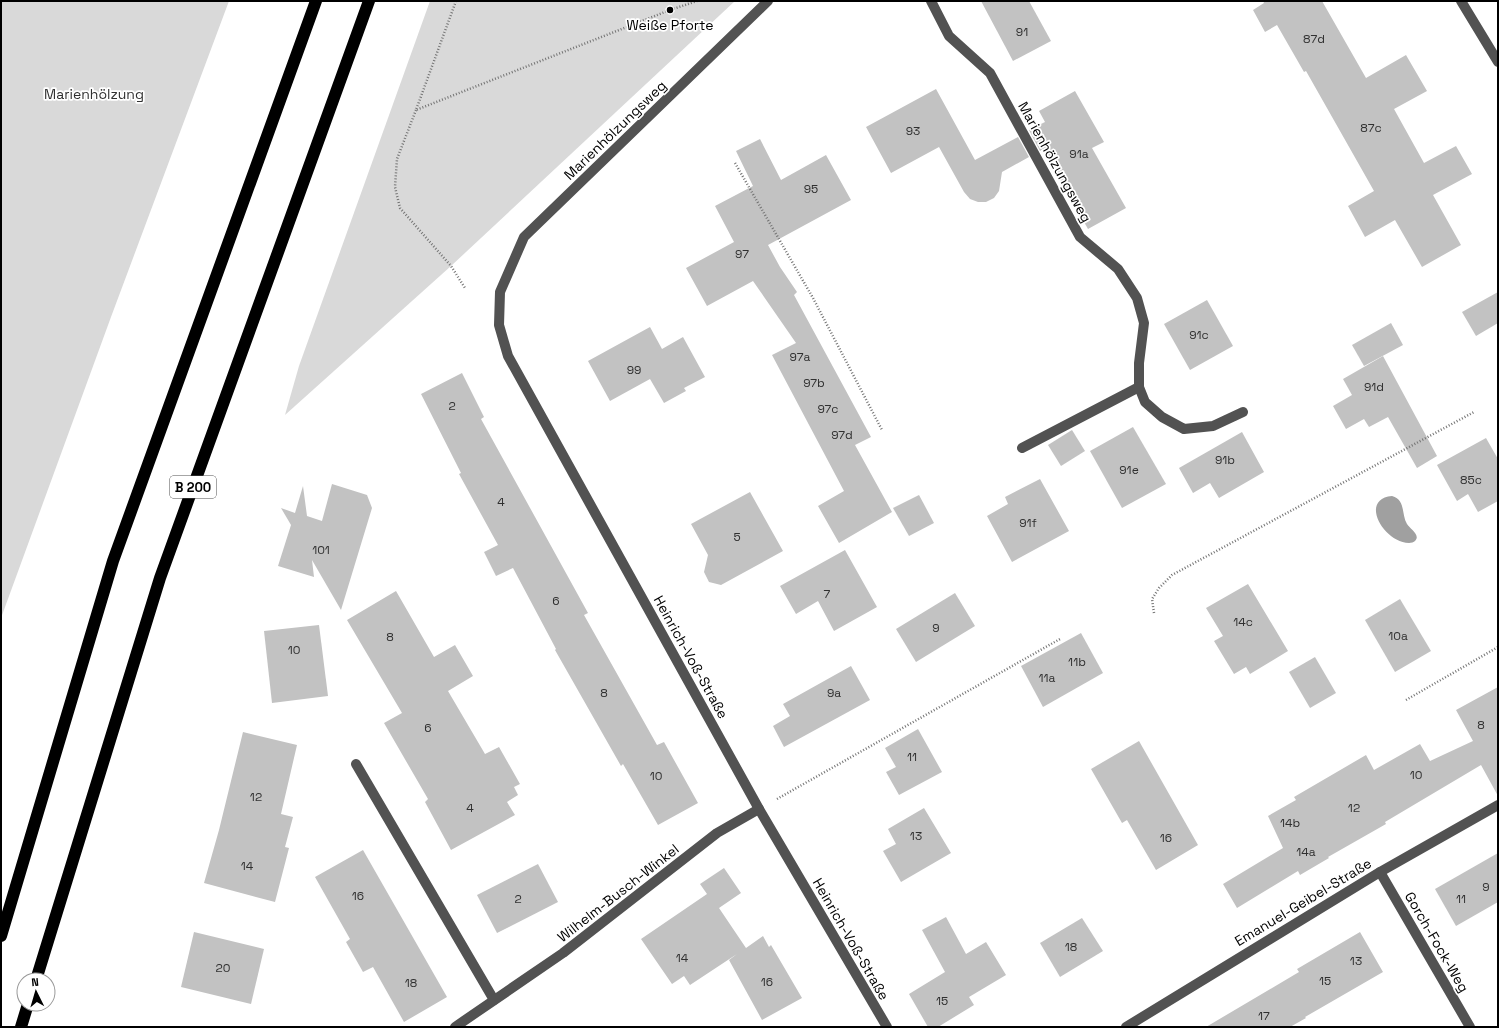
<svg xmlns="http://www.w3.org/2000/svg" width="1499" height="1028" font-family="'Space Grotesk',sans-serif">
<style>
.green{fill:#d9d9d9}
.water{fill:#a0a0a0}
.building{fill:#c2c2c2}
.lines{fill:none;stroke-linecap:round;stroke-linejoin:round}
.path{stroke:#747474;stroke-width:2.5;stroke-dasharray:1 2;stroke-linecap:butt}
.minor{stroke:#525252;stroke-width:10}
.highway{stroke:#000;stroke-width:12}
.poi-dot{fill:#000;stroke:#fff;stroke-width:1.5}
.labels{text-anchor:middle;stroke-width:3.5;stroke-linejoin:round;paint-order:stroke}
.number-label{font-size:12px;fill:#303030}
.shield{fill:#fff;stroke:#4c4c4c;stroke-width:1}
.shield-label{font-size:13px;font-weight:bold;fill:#000}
.poi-label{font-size:14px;fill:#000;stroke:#fff}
.park-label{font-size:14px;fill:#303030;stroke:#fff}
.street-label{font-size:14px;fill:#000;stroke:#fff}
</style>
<rect width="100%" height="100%" fill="#fff"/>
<g class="green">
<path d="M 1,1 L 229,1 L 111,317 L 1,618 Z"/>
<path d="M 430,1 L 735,1 L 451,266 L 285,415 L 299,366 Z"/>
</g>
<path class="water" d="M 1392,496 C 1406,500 1401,514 1407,524 C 1410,529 1421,535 1415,541 C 1414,542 1411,543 1409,543 C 1383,542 1359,499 1392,496 Z"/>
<g class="building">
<path d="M 981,1 L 1029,1 L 1051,41 L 1013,61 Z"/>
<path d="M 1263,1 L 1322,1 L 1366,78 L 1406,55 L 1427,91 L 1394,109 L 1424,163 L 1456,146 L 1472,174 L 1433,195 L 1461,245 L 1422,267 L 1395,220 L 1365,237 L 1348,206 L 1374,191 L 1306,71 L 1304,72 L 1277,25 L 1265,32 L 1253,10 L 1264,3 Z"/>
<path d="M 936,89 L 975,160 L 1018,137 L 1029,157 L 1002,172 L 999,191 L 994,198 L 986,202 L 978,202 L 970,199 L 964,192 L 939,147 L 891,173 L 866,127 Z"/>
<path d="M 1075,91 L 1104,142 L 1092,148 L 1126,208 L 1088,229 L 1043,149 L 1040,151 L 1029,130 L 1045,122 L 1039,111 Z"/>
<path d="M 760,139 L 781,180 L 826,155 L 851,200 L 768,245 L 780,267 L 797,292 L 794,295 L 871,437 L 855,445 L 892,512 L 839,543 L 818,506 L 844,491 L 772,355 L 796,343 L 753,281 L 707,306 L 686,268 L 734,242 L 715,206 L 753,186 L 736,151 Z"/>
<path d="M 1498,292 L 1498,323 L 1476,336 L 1462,312 Z"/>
<path d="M 1207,300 L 1233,346 L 1190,370 L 1164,324 Z"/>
<path d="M 1391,323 L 1403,345 L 1364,366 L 1352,345 Z"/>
<path d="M 650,327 L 662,349 L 683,337 L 705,377 L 684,388 L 686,391 L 664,403 L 650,379 L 610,401 L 588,361 Z"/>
<path d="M 1383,356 L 1437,456 L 1417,468 L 1388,417 L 1369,427 L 1364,419 L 1346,429 L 1333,406 L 1352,395 L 1343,379 Z"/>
<path d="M 462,373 L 484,417 L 481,419 L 588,613 L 584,615 L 657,745 L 664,742 L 698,803 L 658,825 L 623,764 L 621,766 L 555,650 L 556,649 L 513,568 L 496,576 L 484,552 L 498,545 L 459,474 L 461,473 L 421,394 Z"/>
<path d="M 1133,427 L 1166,484 L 1122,508 L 1090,451 Z"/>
<path d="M 1072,430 L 1085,451 L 1061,466 L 1048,445 Z"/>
<path d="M 1242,432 L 1264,472 L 1219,498 L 1210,483 L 1193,493 L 1179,468 Z"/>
<path d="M 1486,438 L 1498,459 L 1498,501 L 1478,512 L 1468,494 L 1457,501 L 1437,465 Z"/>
<path d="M 1040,479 L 1069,531 L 1012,562 L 987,516 L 1008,504 L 1005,497 Z"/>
<path d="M 332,484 L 367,495 L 372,508 L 341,610 L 312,560 L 314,577 L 278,566 L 291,525 L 281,508 L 295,513 L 303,486 L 307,516 L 322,521 Z"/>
<path d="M 750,492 L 783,551 L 721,585 L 709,582 L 704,572 L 708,555 L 691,524 Z"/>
<path d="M 919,495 L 934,523 L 909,536 L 893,508 Z"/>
<path d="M 845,550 L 877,607 L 834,631 L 818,601 L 796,614 L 780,586 Z"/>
<path d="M 1248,584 L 1288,651 L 1250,674 L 1246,667 L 1234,674 L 1214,641 L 1223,636 L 1206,608 Z"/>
<path d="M 396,591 L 434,657 L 455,645 L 473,676 L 448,691 L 485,754 L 499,747 L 520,784 L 514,787 L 518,795 L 507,802 L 515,815 L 451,850 L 425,802 L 428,799 L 384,723 L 402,713 L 347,620 Z"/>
<path d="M 955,593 L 975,626 L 916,662 L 896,629 Z"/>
<path d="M 1400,599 L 1431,651 L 1395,672 L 1365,620 Z"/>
<path d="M 319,625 L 328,696 L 272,703 L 264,631 Z"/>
<path d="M 1081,633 L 1103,673 L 1043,707 L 1021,666 Z"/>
<path d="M 1315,657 L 1336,693 L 1310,708 L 1289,672 Z"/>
<path d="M 851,666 L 870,700 L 784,747 L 773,726 L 790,716 L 783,704 Z"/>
<path d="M 1498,687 L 1498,796 L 1481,765 L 1385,822 L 1386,824 L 1328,857 L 1329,858 L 1300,875 L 1298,871 L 1237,908 L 1223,884 L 1283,848 L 1268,816 L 1296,800 L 1294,797 L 1366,755 L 1374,770 L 1420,744 L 1430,761 L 1473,741 L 1456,710 Z"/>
<path d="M 918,729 L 942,772 L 899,795 L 886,772 L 896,767 L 885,748 Z"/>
<path d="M 243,732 L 297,745 L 281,814 L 293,817 L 285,847 L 289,848 L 275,902 L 204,883 L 219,830 Z"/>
<path d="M 1139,741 L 1198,845 L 1156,870 L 1127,820 L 1122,823 L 1091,769 Z"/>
<path d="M 924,808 L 951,853 L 901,882 L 883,851 L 896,844 L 888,829 Z"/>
<path d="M 363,850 L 447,997 L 404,1022 L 373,967 L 363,972 L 346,942 L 350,939 L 315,877 Z"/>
<path d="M 1498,853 L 1498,902 L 1456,926 L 1435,889 Z"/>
<path d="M 538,864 L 558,902 L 497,933 L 477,895 Z"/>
<path d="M 724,868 L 741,893 L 719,908 L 746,948 L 763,936 L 769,947 L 771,945 L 802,998 L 762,1020 L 729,960 L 737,954 L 690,985 L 684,976 L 672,984 L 641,939 L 707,894 L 700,884 Z"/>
<path d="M 946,917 L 966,954 L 986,942 L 1006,975 L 969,997 L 974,1005 L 938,1027 L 928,1027 L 909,994 L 945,972 L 922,930 Z"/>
<path d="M 1082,918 L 1103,951 L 1060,977 L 1040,943 Z"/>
<path d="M 194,932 L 264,949 L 251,1004 L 181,987 Z"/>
<path d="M 1360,932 L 1383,972 L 1305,1017 L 1306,1018 L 1290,1027 L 1206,1027 L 1299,972 L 1297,969 Z"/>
</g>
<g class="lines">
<g class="path">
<path d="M 456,1 L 416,110 L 670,10 L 697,1"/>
<path d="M 416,110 L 397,159 L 395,187 L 400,208 L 451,266 L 465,288"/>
<path d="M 735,163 L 813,298 L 882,430"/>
<path d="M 1154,613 L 1152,599 L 1159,588 L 1172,575 L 1474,412"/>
<path d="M 1406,700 L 1498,647"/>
<path d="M 777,799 L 1060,639"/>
</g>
<g class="minor">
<path d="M 768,1 L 524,237 L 500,292 L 499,325 L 508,356 L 759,809 L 887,1027"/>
<path d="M 931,1 L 949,36 L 990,73 L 1080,237 L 1118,269 L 1137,298 L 1144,323 L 1139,363 L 1139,387 L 1145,402 L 1162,417 L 1184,429 L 1213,426 L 1243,412"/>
<path d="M 1461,1 L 1498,62"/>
<path d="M 1022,448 L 1139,387"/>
<path d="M 356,764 L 494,1000"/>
<path d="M 1380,872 L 1470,1027"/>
<path d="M 455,1027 L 563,953 L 717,833 L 759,809"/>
<path d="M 1126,1027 L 1380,872 L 1498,805"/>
</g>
<g class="highway">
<path d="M 1,936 L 113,561 L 316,1"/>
<path d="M 36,980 L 160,578 L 369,1"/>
<path d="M 21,1027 L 28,1004"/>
</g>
</g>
<circle class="poi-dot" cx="670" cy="10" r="4"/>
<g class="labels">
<g class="number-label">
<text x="1022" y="36">91</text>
<text x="1314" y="43">87d</text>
<text x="1371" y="132">87c</text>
<text x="913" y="135">93</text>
<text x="1079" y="158">91a</text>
<text x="811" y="193">95</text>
<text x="742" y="258">97</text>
<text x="1199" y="339">91c</text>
<text x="800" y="361">97a</text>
<text x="634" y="374">99</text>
<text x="814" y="387">97b</text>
<text x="1374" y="391">91d</text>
<text x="452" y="410">2</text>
<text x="828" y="413">97c</text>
<text x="842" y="439">97d</text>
<text x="1225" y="464">91b</text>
<text x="1129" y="474">91e</text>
<text x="1471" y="484">85c</text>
<text x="501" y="506">4</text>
<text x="1028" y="527">91f</text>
<text x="737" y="541">5</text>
<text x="321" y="554">101</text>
<text x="827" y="598">7</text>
<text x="556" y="605">6</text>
<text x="1243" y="626">14c</text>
<text x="936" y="632">9</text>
<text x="1398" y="640">10a</text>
<text x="390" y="641">8</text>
<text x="294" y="654">10</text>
<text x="1077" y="666">11b</text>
<text x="1047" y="682">11a</text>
<text x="604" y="697">8</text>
<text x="834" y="697">9a</text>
<text x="1481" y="729">8</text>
<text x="428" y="732">6</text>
<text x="912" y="761">11</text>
<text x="1416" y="779">10</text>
<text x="656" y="780">10</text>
<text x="256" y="801">12</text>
<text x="470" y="812">4</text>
<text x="1354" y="812">12</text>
<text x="1290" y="827">14b</text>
<text x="916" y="840">13</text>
<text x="1166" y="842">16</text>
<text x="1306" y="856">14a</text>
<text x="247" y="870">14</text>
<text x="1486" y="891">9</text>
<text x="358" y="900">16</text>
<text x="518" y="903">2</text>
<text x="1461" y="903">11</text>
<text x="1071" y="951">18</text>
<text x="682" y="962">14</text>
<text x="1356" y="965">13</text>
<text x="223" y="972">20</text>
<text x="1325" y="985">15</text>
<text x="767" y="986">16</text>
<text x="411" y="987">18</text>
<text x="942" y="1005">15</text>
<text x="1264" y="1020">17</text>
</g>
<rect class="shield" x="170" y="476" width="46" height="22" rx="3"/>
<g class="shield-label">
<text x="193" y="492">B 200</text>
</g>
<g class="poi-label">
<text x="670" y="30">Weiße Pforte</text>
</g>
<g class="park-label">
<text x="94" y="99">Marienhölzung</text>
</g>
<g class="street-label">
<text transform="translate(615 130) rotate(-44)" y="5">Marienhölzungsweg</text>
<text transform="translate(1055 162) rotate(61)" y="5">Marienhölzungsweg</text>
<text transform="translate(691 657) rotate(61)" y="5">Heinrich-Voß-Straße</text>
<text transform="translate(618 893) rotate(-38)" y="5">Wilhelm-Busch-Winkel</text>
<text transform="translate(1303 902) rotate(-31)" y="5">Emanuel-Geibel-Straße</text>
<text transform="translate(851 939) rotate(60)" y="5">Heinrich-Voß-Straße</text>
<text transform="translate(1437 942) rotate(60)" y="5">Gorch-Fock-Weg</text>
</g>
</g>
<rect width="1499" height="1028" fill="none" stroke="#000000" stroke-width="4"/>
<g transform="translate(36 992) rotate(355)"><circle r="19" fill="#ffffff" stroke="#999999"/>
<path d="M0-3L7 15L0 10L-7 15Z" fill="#000000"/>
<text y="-6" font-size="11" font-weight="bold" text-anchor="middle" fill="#000000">N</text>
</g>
</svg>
